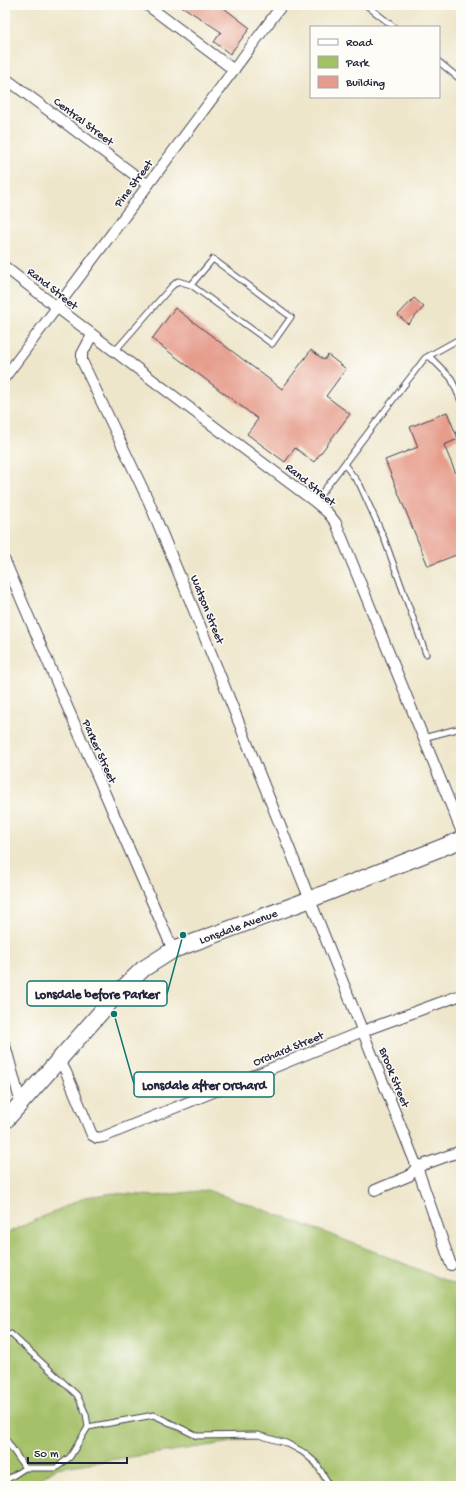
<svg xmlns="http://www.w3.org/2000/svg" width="466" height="1491" font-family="'Gochi Hand',sans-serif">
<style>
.green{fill:#a4c067;stroke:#637151}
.building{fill:#e69c8b}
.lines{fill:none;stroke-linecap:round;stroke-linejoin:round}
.lane-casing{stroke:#413f51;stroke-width:7}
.street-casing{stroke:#413f51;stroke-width:12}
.primary-casing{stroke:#413f51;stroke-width:18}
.lane{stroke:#fff;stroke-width:5}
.street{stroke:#fff;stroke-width:10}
.primary{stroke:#fff;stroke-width:16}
.labels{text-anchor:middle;stroke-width:3;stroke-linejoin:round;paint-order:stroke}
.street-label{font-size:12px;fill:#22223b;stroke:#fdfcf7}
.leader{fill:none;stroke:#0f766e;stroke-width:1.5}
.callout-dot{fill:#0f766e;stroke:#fdfcf7;stroke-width:1.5}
.callout{fill:#fdfcf7;stroke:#0f766e;stroke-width:1.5}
.callout-label{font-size:13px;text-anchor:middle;font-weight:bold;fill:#22223b}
</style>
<rect width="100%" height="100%" fill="#fdfcf7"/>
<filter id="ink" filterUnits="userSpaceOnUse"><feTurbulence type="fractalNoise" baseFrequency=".025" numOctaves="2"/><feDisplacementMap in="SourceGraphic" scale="8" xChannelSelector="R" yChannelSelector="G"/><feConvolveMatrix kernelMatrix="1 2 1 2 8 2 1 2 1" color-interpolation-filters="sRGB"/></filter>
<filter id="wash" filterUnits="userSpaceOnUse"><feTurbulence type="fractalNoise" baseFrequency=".012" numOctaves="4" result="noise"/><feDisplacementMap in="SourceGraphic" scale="16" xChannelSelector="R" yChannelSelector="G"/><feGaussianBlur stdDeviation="0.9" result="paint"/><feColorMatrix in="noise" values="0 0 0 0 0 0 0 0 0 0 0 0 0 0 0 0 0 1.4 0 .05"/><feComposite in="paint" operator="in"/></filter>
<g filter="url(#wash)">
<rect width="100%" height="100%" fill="#eee6cb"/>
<path class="green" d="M 207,1190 C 293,1219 377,1252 461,1287 L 461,1486 L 330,1486 L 316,1463 L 303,1452 L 258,1435 L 233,1442 L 56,1468 L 30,1486 L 5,1486 L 5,1234 L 86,1197 L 113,1193 L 156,1196 Z"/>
<g id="blocks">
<g class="building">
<path d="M 180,5 L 220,5 L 250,28 L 230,54 L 214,42 L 221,32 Z"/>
<path d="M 414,298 L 424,307 L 408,324 L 398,315 Z"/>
<path d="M 175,308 L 282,389 L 311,350 L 324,360 L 328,355 L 346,369 L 326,396 L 350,414 L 314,462 L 295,448 L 285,462 L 247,434 L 258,419 L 152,339 Z"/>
<path d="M 447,412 L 458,439 L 444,445 L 461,486 L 461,553 L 428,566 L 385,460 L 418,447 L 410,427 Z"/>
</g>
</g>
</g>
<g filter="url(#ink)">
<use href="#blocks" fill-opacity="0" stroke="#413f51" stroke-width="1"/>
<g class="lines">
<defs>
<g id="lane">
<path d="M 366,5 L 394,27"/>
<path d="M 439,62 L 461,80"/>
<path d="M 114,352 L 171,287 L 178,281 L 191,285 L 272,344 L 291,317 L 213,259 L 191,285"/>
<path d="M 429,356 L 451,378 L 461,401"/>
<path d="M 344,464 L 360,485 L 384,538 L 426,654"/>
<path d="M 315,502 L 425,358 L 461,338"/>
<path d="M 423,738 L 461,728"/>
<path d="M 5,1336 L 11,1334 L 77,1395 L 86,1414 L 88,1427 L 70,1457 L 56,1468 L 25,1468 L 5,1481"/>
<path d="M 88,1427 L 154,1415 L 197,1436 L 258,1435 L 286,1443 L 303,1452 L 316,1463 L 330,1486"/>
<path d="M 5,1438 L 25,1468"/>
</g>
<g id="street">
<path d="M 147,5 L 234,70"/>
<path d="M 5,78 L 148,185"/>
<path d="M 5,267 C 107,347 211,424 315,502 L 328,513 L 336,523 L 461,830"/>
<path d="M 92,335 L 82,354 L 82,361 L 149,502 L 191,603 L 417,1167 L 451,1265"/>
<path d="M 5,377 L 282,5"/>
<path d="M 5,561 L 53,674 L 173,950"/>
<path d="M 5,1045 L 21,1104"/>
<path d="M 59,1059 L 66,1072 L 92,1135 L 97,1138 L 103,1137 L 363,1031 L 461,995"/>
<path d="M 375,1190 L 409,1176 L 417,1167 L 461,1151"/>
</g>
<path id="primary" d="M 5,1121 L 117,994 L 143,969 L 173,950 L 311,899 L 461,840"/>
</defs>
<use href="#lane" class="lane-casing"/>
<use href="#street" class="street-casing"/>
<use href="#primary" class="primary-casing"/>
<use href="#lane" class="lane"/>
<use href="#street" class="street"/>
<use href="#primary" class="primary"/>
</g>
</g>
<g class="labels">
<g class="street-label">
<text transform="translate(84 121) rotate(37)" y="4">Central Street</text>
<text transform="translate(133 183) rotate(-53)" y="4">Pine Street</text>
<text transform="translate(53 288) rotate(38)" y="4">Rand Street</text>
<text transform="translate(311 484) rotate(39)" y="4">Rand Street</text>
<text transform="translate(208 609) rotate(68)" y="4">Watson Street</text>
<text transform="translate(100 751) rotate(66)" y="4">Parker Street</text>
<text transform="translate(238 926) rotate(-20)" y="4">Lonsdale Avenue</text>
<text transform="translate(288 1048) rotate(-22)" y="4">Orchard Street</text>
<text transform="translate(395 1077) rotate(68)" y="4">Brook Street</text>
</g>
</g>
<path class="leader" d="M183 935L167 994M114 1014L134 1084"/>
<g class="callout-dot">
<circle cx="183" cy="935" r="4"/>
<circle cx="114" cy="1014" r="4"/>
</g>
<g class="callout">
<rect x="27" y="981" width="140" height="25" rx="4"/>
<rect x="134" y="1072" width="140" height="25" rx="4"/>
</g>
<g class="callout-label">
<text x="97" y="998">Lonsdale before Parker</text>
<text x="204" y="1089">Lonsdale after Orchard</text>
</g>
<rect width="466" height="1491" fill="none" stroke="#fdfcf7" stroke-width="20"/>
<rect x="310" y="26" width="130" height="72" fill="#fdfcf7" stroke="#a5a5ac"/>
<rect x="318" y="39" width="20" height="6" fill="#ffffff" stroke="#a5a5ac"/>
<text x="346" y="46" font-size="12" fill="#22223b">Road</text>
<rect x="318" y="56" width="20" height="12" fill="#a4c067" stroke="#a5a5ac"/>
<text x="346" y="66" font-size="12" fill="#22223b">Park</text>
<rect x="318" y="76" width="20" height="12" fill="#e69c8b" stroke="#a5a5ac"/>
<text x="346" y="86" font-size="12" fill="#22223b">Building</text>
<path d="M28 1457v6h99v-6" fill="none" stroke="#22223b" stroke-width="2"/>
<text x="34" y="1457" font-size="12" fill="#22223b" stroke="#fdfcf7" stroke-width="3" paint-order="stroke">50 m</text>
</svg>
